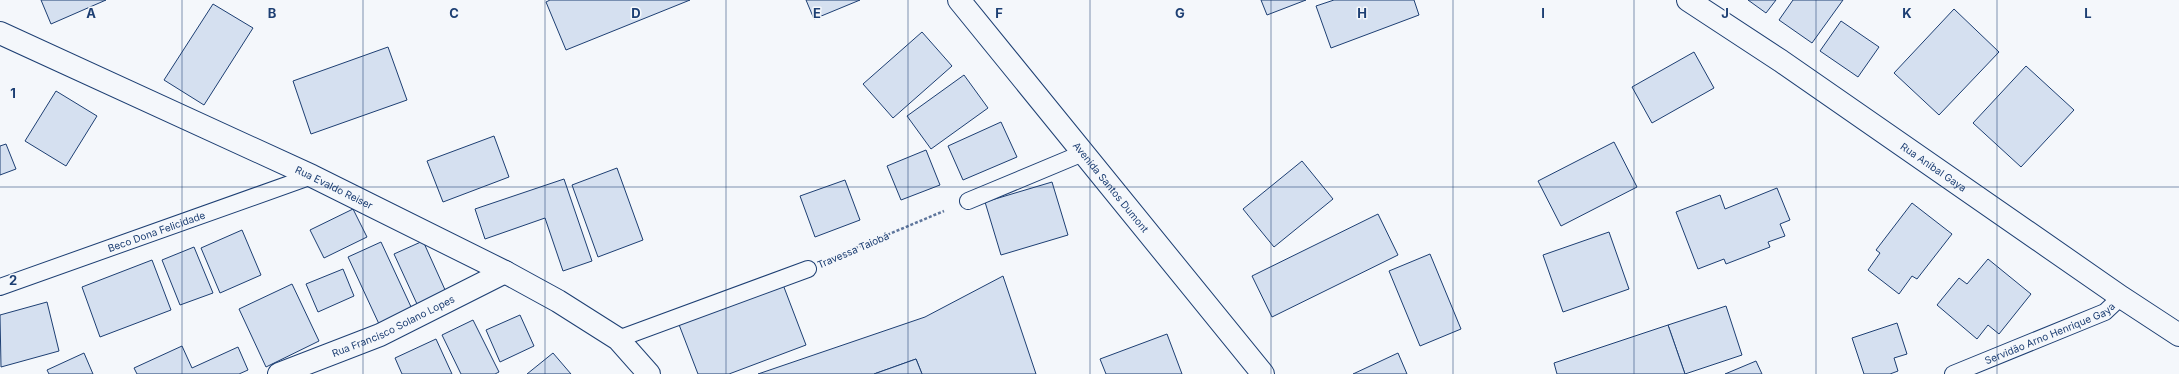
<svg xmlns="http://www.w3.org/2000/svg" width="2179" height="374" font-family="Inter,sans-serif">
<style>
.building{fill:#d5e0f0;stroke:#1d3f73}
.lines{fill:none;stroke-linecap:round;stroke-linejoin:round}
.lane-casing{stroke:#1d3f73;stroke-width:18}
.street-casing{stroke:#1d3f73;stroke-width:24}
.secondary-casing{stroke:#1d3f73;stroke-width:24}
.path{stroke:#5e769c;stroke-width:2.5;stroke-dasharray:3 2;stroke-linecap:butt}
.lane{stroke:#f4f7fb;stroke-width:16}
.street{stroke:#f4f7fb;stroke-width:22}
.secondary{stroke:#f4f7fb;stroke-width:22}
.grid{fill:none;stroke:#1d3f73;stroke-width:1;stroke-opacity:0.55}
.labels{text-anchor:middle;stroke-width:3;stroke-linejoin:round;paint-order:stroke}
.street-label{font-size:10px;fill:#1d3f73;stroke:#f4f7fb}
.grid-label{font-size:13px;text-anchor:middle;font-weight:bold;fill:#1d3f73;stroke:#f4f7fb;stroke-width:3;stroke-linejoin:round;paint-order:stroke}
</style>
<rect width="100%" height="100%" fill="#f4f7fb"/>
<g class="building">
<path d="M 41,0 L 106,0 L 51,24 Z"/>
<path d="M 550,0 L 690,0 L 566,50 L 546,2 Z"/>
<path d="M 806,0 L 860,0 L 814,19 Z"/>
<path d="M 1261,0 L 1306,0 L 1267,15 Z"/>
<path d="M 1334,0 L 1414,0 L 1419,15 L 1331,48 L 1316,6 Z"/>
<path d="M 1748,0 L 1776,0 L 1766,13 Z"/>
<path d="M 1793,0 L 1843,0 L 1812,43 L 1779,20 Z"/>
<path d="M 213,4 L 253,28 L 204,105 L 164,80 Z"/>
<path d="M 1954,9 L 1999,52 L 1939,115 L 1894,73 Z"/>
<path d="M 1841,21 L 1879,47 L 1858,77 L 1820,51 Z"/>
<path d="M 922,32 L 952,66 L 893,118 L 863,84 Z"/>
<path d="M 388,47 L 407,100 L 311,134 L 293,81 Z"/>
<path d="M 1694,52 L 1714,88 L 1652,123 L 1632,87 Z"/>
<path d="M 2026,66 L 2074,110 L 2021,167 L 1973,123 Z"/>
<path d="M 964,75 L 988,108 L 931,149 L 907,116 Z"/>
<path d="M 56,91 L 97,116 L 66,166 L 25,141 Z"/>
<path d="M 1001,122 L 1017,157 L 963,180 L 948,146 Z"/>
<path d="M 494,136 L 509,177 L 443,202 L 427,161 Z"/>
<path d="M 1614,142 L 1637,187 L 1561,226 L 1538,181 Z"/>
<path d="M 6,144 L 16,169 L 0,175 L 0,146 Z"/>
<path d="M 926,150 L 940,185 L 901,200 L 887,166 Z"/>
<path d="M 1302,161 L 1333,199 L 1274,247 L 1243,209 Z"/>
<path d="M 617,168 L 643,240 L 598,257 L 572,185 Z"/>
<path d="M 564,179 L 592,261 L 563,271 L 545,218 L 485,239 L 475,209 Z"/>
<path d="M 845,180 L 860,220 L 815,237 L 800,196 Z"/>
<path d="M 1052,182 L 1068,235 L 1001,255 L 985,202 Z"/>
<path d="M 1777,188 L 1790,220 L 1780,224 L 1785,236 L 1768,242 L 1770,247 L 1726,264 L 1724,259 L 1698,269 L 1676,212 L 1720,195 L 1725,209 Z"/>
<path d="M 1912,203 L 1952,234 L 1917,279 L 1912,276 L 1899,294 L 1868,270 L 1880,253 L 1876,250 Z"/>
<path d="M 353,209 L 367,237 L 324,258 L 310,230 Z"/>
<path d="M 1378,214 L 1398,255 L 1272,317 L 1252,276 Z"/>
<path d="M 242,230 L 261,275 L 220,293 L 201,248 Z"/>
<path d="M 1609,232 L 1629,289 L 1563,312 L 1543,255 Z"/>
<path d="M 423,241 L 446,292 L 417,304 L 394,254 Z"/>
<path d="M 381,242 L 412,309 L 379,324 L 348,257 Z"/>
<path d="M 194,247 L 213,293 L 180,305 L 162,260 Z"/>
<path d="M 1430,254 L 1461,329 L 1420,346 L 1389,271 Z"/>
<path d="M 1988,259 L 2031,294 L 1999,334 L 1988,325 L 1977,339 L 1937,305 L 1959,278 L 1967,284 Z"/>
<path d="M 152,260 L 171,310 L 100,337 L 82,287 Z"/>
<path d="M 343,269 L 354,296 L 318,312 L 306,284 Z"/>
<path d="M 1003,276 L 1036,374 L 922,374 L 916,359 L 874,374 L 758,374 L 925,317 Z"/>
<path d="M 782,282 L 806,345 L 729,374 L 698,374 L 678,322 Z"/>
<path d="M 292,284 L 319,341 L 266,367 L 239,309 Z"/>
<path d="M 47,302 L 59,351 L 1,367 L 0,315 Z"/>
<path d="M 1726,306 L 1742,355 L 1685,374 L 1668,325 Z"/>
<path d="M 520,315 L 534,346 L 500,362 L 486,330 Z"/>
<path d="M 473,320 L 499,372 L 495,374 L 461,374 L 442,335 Z"/>
<path d="M 1897,323 L 1907,354 L 1894,358 L 1898,371 L 1890,374 L 1864,374 L 1852,338 Z"/>
<path d="M 1668,325 L 1685,374 L 1557,374 L 1554,363 Z"/>
<path d="M 1167,334 L 1182,374 L 1106,374 L 1100,359 Z"/>
<path d="M 436,339 L 452,374 L 402,374 L 395,358 Z"/>
<path d="M 182,346 L 192,368 L 238,347 L 248,370 L 239,374 L 137,374 L 134,368 Z"/>
<path d="M 84,353 L 93,374 L 49,374 L 47,370 Z"/>
<path d="M 553,353 L 571,374 L 527,374 Z"/>
<path d="M 1398,353 L 1407,374 L 1353,374 Z"/>
<path d="M 916,359 L 922,374 L 874,374 Z"/>
<path d="M 1756,361 L 1762,374 L 1725,374 Z"/>
</g>
<g class="lines">
<defs>
<g id="lane">
<path d="M 968,201 L 1083,153"/>
<path id="s1" d="M 0,287 L 312,176"/>
<path d="M 618,339 L 808,269"/>
<path id="s2" d="M 1953,374 L 2105,312 L 2121,297"/>
</g>
<g id="street">
<path id="s3" d="M 0,33 L 312,176 L 505,272 L 558,301 L 618,339 L 649,374"/>
<path id="s4" d="M 279,374 L 380,335 L 505,272"/>
</g>
<g id="secondary">
<path id="s5" d="M 959,0 L 1263,374"/>
<path id="s6" d="M 1688,0 L 1781,61 L 2121,297 L 2179,335"/>
</g>
</defs>
<use href="#lane" class="lane-casing"/>
<use href="#street" class="street-casing"/>
<use href="#secondary" class="secondary-casing"/>
<path class="path" d="M 832,258 L 944,211"/>
<use href="#lane" class="lane"/>
<use href="#street" class="street"/>
<use href="#secondary" class="secondary"/>
</g>
<path class="grid" d="M 182,0 L 182,374M 363,0 L 363,374M 545,0 L 545,374M 726,0 L 726,374M 908,0 L 908,374M 1090,0 L 1090,374M 1271,0 L 1271,374M 1453,0 L 1453,374M 1634,0 L 1634,374M 1816,0 L 1816,374M 1997,0 L 1997,374M 0,187 L 2179,187"/>
<g class="labels">
<g class="street-label">
<text dy="4" stroke="none"><textPath href="#s6" startOffset="297">Rua Aníbal Gaya</textPath></text>
<text dy="4" stroke="none"><textPath href="#s3" startOffset="368">Rua Evaldo Reiser</textPath></text>
<text dy="4" stroke="none"><textPath href="#s5" startOffset="241">Avenida Santos Dumont</textPath></text>
<text dy="4" stroke="none"><textPath href="#s1" startOffset="166">Beco Dona Felicidade</textPath></text>
<text transform="translate(853 250) rotate(-23)" y="4">Travessa Taiobá</text>
<text dy="4" stroke="none"><textPath href="#s4" startOffset="124">Rua Francisco Solano Lopes</textPath></text>
<text dy="4" stroke="none"><textPath href="#s2" startOffset="105">Servidão Arno Henrique Gaya</textPath></text>
</g>
</g>
<g class="grid-label">
<text x="91" y="18">A</text>
<text x="272" y="18">B</text>
<text x="454" y="18">C</text>
<text x="636" y="18">D</text>
<text x="817" y="18">E</text>
<text x="999" y="18">F</text>
<text x="1180" y="18">G</text>
<text x="1362" y="18">H</text>
<text x="1543" y="18">I</text>
<text x="1725" y="18">J</text>
<text x="1907" y="18">K</text>
<text x="2088" y="18">L</text>
<text x="13" y="98">1</text>
<text x="13" y="285">2</text>
</g>
</svg>
